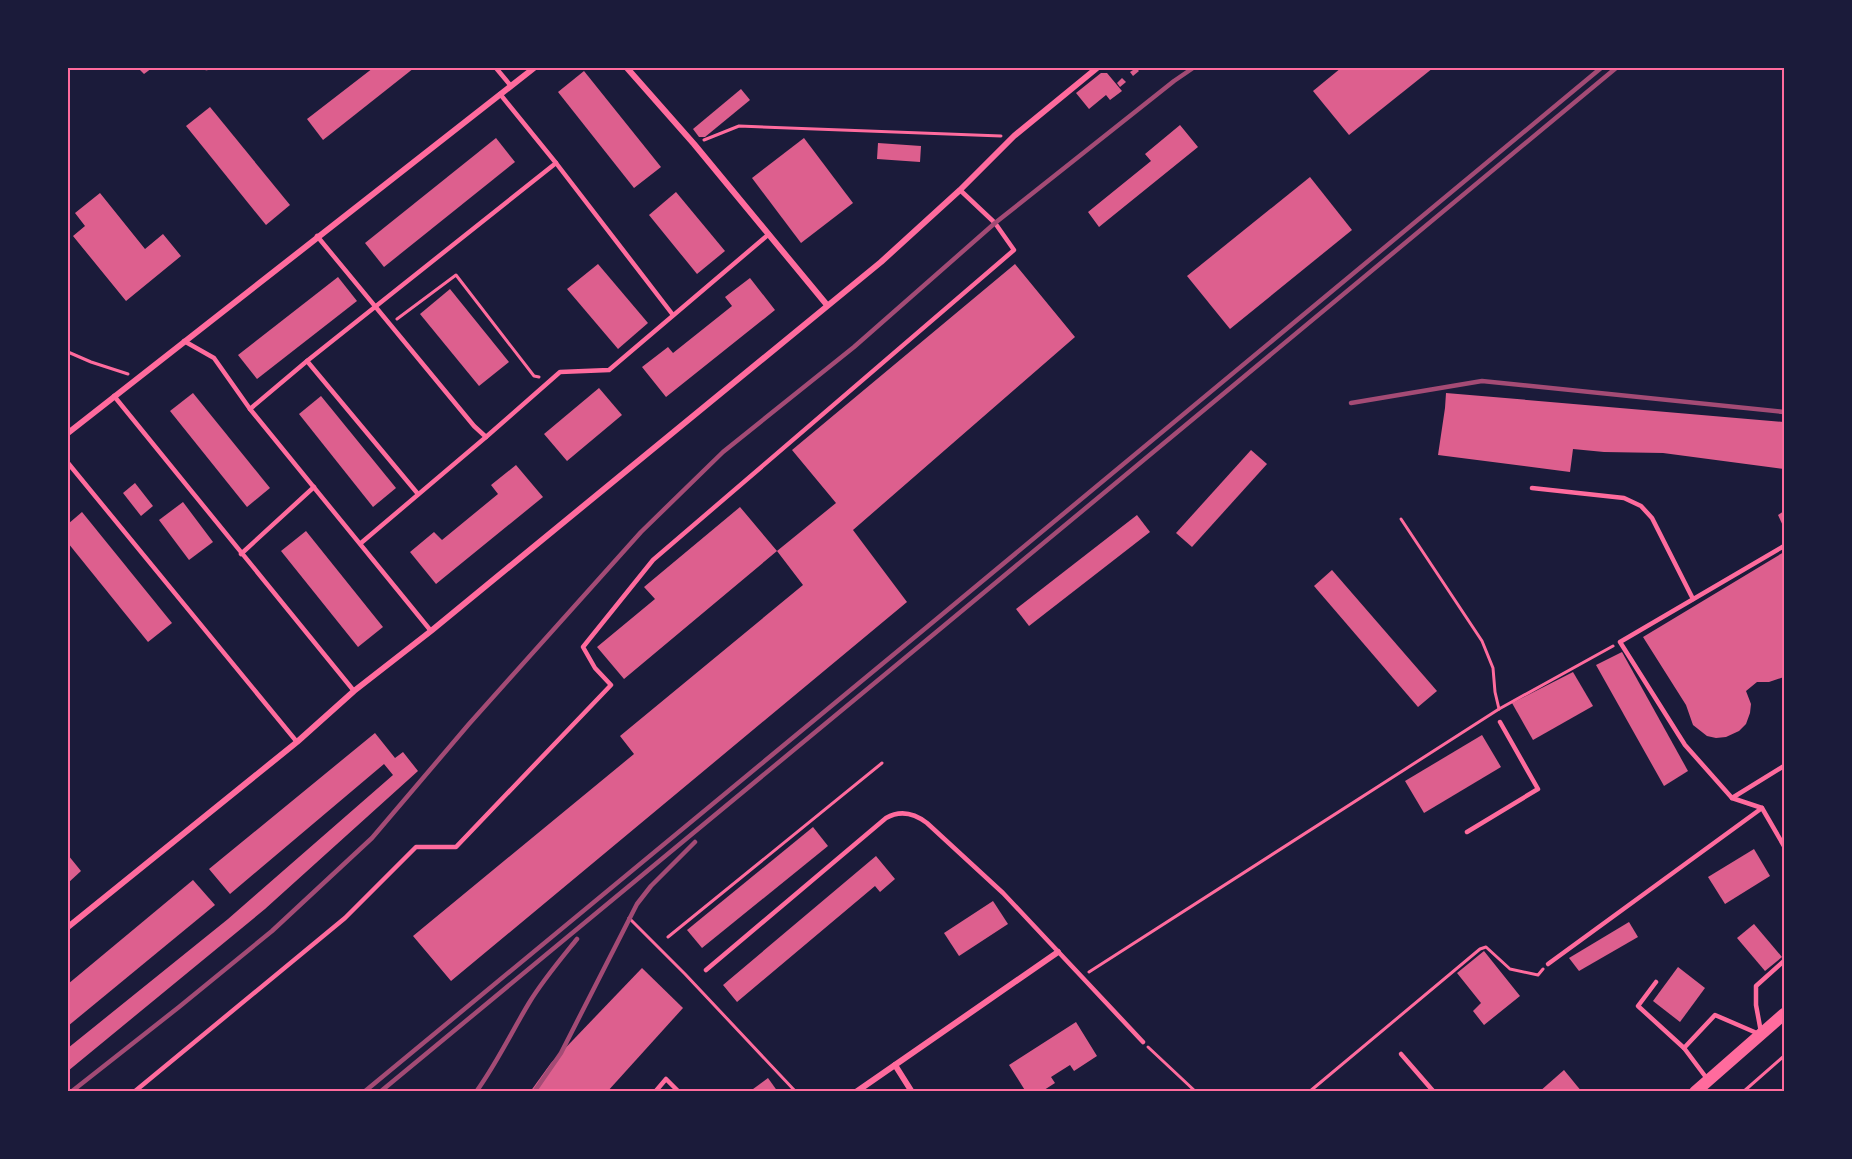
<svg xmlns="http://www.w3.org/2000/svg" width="1852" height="1159" font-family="Overpass,sans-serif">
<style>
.building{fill:#dd5f8e}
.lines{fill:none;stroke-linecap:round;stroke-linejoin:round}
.path{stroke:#ff6b9d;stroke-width:3}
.service{stroke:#ff6b9d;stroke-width:4.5}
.minor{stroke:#ff6b9d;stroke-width:6}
.secondary{stroke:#ff6b9d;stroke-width:12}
.rail{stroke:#a44b75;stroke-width:4.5}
.neatline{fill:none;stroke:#ff6b9d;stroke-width:2}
</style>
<rect width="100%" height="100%" fill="#1b1b3a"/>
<g class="building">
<path d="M 138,68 L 152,68 L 144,74 Z"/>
<path d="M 373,68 L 414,68 L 323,140 L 307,119 Z"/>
<path d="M 1136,68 L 1139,71 L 1133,76 L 1130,72 Z"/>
<path d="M 1341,68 L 1433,68 L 1349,135 L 1313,91 Z"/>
<path d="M 584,71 L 661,167 L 634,188 L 558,92 Z"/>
<path d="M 1101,73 L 1107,73 L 1122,91 L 1110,100 L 1106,95 L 1089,109 L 1076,93 Z"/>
<path d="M 1122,78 L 1126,82 L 1120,87 L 1117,83 Z"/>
<path d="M 741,89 L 750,100 L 705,137 L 699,137 L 693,129 Z"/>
<path d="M 210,107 L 290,205 L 266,225 L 186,126 Z"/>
<path d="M 1180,125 L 1198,147 L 1099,227 L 1088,212 L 1151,161 L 1145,154 Z"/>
<path d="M 496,138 L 515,162 L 384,267 L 365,243 Z"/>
<path d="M 804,138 L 853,203 L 801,243 L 752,178 Z"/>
<path d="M 878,143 L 921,146 L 920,162 L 877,159 Z"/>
<path d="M 1310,177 L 1352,230 L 1230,329 L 1187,276 Z"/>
<path d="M 676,192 L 725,251 L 697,274 L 649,215 Z"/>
<path d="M 100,193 L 145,249 L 163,234 L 181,256 L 126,301 L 73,236 L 85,226 L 75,213 Z"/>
<path d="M 598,264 L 648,323 L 618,349 L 567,289 Z"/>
<path d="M 1015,264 L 1075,337 L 853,530 L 907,602 L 451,981 L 413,936 L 634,754 L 620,736 L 803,585 L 777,551 L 836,503 L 792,450 Z"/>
<path d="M 338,277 L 357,301 L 257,379 L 238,355 Z"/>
<path d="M 750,278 L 775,310 L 666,397 L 642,367 L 668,347 L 673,353 L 732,306 L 725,297 Z"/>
<path d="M 450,289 L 509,362 L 479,386 L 420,314 Z"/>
<path d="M 599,388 L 622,415 L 567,461 L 544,434 Z"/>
<path d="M 193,393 L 270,488 L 247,507 L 170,411 Z"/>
<path d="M 1446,393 L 1784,422 L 1784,469 L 1663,453 L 1604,452 L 1573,449 L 1570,472 L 1438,455 L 1445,408 Z"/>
<path d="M 321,396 L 396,488 L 373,507 L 299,414 Z"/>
<path d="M 1251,450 L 1267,464 L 1192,547 L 1176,533 Z"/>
<path d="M 516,465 L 543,497 L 436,584 L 410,552 L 434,532 L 442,540 L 498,494 L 491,485 Z"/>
<path d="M 135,483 L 153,506 L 141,516 L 123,493 Z"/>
<path d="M 183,502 L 213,542 L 189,560 L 159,520 Z"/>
<path d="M 740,507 L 777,551 L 624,679 L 597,647 L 655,599 L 644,587 Z"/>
<path d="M 1784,511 L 1784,528 L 1778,515 Z"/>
<path d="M 82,512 L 172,623 L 148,642 L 68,543 L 68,524 Z"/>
<path d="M 1137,515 L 1150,532 L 1029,626 L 1016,609 Z"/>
<path d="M 306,531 L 383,627 L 358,647 L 281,551 Z"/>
<path d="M 1784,552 L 1784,677 L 1769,682 L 1757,682 L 1746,691 L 1751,704 L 1750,713 L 1746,724 L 1739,731 L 1726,737 L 1716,738 L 1707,736 L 1693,725 L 1686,705 L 1643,637 Z"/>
<path d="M 1332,570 L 1437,691 L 1418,707 L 1314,586 Z"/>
<path d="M 1622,652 L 1688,771 L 1664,786 L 1596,665 Z"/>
<path d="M 1573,672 L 1593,706 L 1533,740 L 1512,703 Z"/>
<path d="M 375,733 L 395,758 L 403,752 L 418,771 L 265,909 L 68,1071 L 68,1048 L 228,919 L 393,775 L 384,764 L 230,894 L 209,869 Z"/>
<path d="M 1482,735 L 1501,767 L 1424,813 L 1405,781 Z"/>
<path d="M 813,827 L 828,846 L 702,948 L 687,930 Z"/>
<path d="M 1754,849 L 1770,876 L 1725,904 L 1708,877 Z"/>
<path d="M 68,855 L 81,871 L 68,883 Z"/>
<path d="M 876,856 L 895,879 L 880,892 L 875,886 L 737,1002 L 723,985 Z"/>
<path d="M 193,880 L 215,905 L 68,1026 L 68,984 Z"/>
<path d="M 993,901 L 1008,924 L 959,956 L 944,933 Z"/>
<path d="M 1629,922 L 1638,937 L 1579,971 L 1569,958 Z"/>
<path d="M 1754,924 L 1782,957 L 1765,971 L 1737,938 Z"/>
<path d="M 1484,951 L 1520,996 L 1484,1025 L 1473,1011 L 1481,1003 L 1457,973 Z"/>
<path d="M 1678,967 L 1705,988 L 1680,1022 L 1653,1001 Z"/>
<path d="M 642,968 L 683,1008 L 607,1092 L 530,1092 L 551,1063 Z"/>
<path d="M 1076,1022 L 1097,1056 L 1074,1071 L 1070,1065 L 1051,1077 L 1055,1083 L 1041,1092 L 1026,1092 L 1009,1065 Z"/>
<path d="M 1564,1070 L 1582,1092 L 1539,1092 Z"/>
<path d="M 768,1078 L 778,1092 L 749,1092 Z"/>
</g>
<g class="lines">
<g class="path">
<path d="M 704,140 L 739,126 L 1001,136"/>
<path d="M 397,319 L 456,275 L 534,376 L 539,377"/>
<path d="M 68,352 L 91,362 L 128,374"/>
<path d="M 1401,519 L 1482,641 L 1493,668 L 1495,692 L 1499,709"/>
<path d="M 629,918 L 685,974 L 796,1092"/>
<path d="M 668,937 L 882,763"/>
<path d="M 1089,972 L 1499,709 L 1613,646"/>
<path d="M 1148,1047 L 1196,1092"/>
<path d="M 1309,1092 L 1480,949 L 1486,947 L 1510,969 L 1538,975 L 1543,969"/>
<path d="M 1743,1092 L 1784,1056"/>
</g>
<g class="service">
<path d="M 206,68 L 207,68"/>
<path d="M 496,68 L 511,86"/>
<path d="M 500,94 L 556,163 L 673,315"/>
<path d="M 317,236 L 474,426 L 486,437 L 361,543"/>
<path d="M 184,341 L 214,358 L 250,409 L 431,631"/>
<path d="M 307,361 L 418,494"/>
<path d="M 114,396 L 354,691"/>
<path d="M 250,409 L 307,361 L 556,163"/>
<path d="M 486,437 L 560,372 L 609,370 L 769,234"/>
<path d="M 68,463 L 297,742"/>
<path d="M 1532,488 L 1624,498 L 1641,506 L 1652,518 L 1693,599"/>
<path d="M 1784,546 L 1620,642 L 1685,745 L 1732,798 L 1762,808 L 1784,846"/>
<path d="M 241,554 L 314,487"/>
<path d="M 1732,798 L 1784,766"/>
<path d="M 1467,832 L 1538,789 L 1500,722"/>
<path d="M 1548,964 L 1762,808"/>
<path d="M 706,970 L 886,818 C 900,810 914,813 927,823 L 1003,893 L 1143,1042"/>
<path d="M 1656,982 L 1638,1006 L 1684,1048"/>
<path d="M 1761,1032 L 1756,1005 L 1756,986 L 1784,961"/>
<path d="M 1401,1054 L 1434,1092"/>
<path d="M 1708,1080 L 1684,1048 L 1715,1015 L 1759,1034"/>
<path d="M 134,1092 L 345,918 L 416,847 L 456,847 L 611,685 L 595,668 L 583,647 L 653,560 L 1014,250 L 995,223 L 960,190"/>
<path d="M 655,1092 L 666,1079 L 679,1092"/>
</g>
<g class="minor">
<path d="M 627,68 L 694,144 L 827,305"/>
<path d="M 68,433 L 534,68"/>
<path d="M 68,927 L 297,742 L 354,691 L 431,631 L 881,262 L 960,190 L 1014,136 L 1097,68"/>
<path d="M 895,1065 L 912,1092"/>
<path d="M 856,1092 L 1058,952"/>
</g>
<path class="secondary" d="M 1695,1092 L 1784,1014"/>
<g class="rail">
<path d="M 1351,403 L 1482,381 L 1784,412"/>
<path d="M 71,1092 L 179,1007 L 272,931 L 372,838 L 469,724 L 641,532 L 723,452 L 854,347 L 995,223 L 1174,81 L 1193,68"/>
<path d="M 364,1092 L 933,622 L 1601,68"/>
<path d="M 380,1092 L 940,629 L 1616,68"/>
<path d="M 476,1092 C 497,1063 511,1033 529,1003 C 543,980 560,960 577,939"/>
<path d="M 534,1092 L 561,1053 L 637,904 L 651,886 L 695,842"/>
</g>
</g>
<rect width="1852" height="1159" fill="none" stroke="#1b1b3a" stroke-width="138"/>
<rect x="69" y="69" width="1714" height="1021" class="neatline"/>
</svg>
